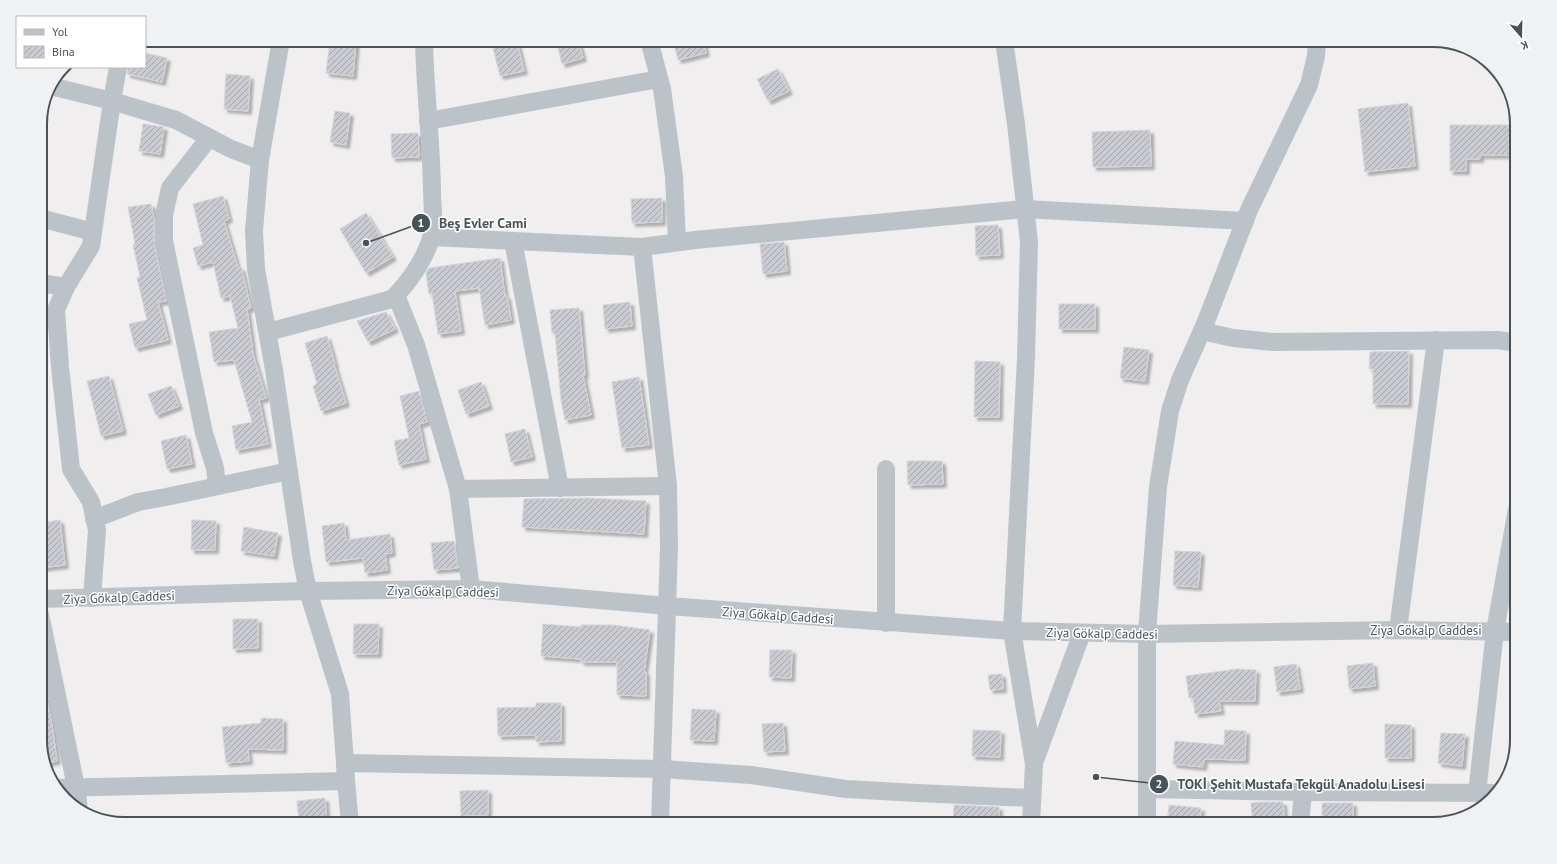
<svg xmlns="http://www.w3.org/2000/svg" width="1557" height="864" font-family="'PT Sans',sans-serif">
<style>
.building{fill:url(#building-hatch);stroke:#d3d5d9;filter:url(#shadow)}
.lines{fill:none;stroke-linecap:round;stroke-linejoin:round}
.minor{stroke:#bbc3c9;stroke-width:18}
.labels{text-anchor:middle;stroke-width:3;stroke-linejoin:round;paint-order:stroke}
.street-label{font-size:13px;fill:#485259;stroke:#fff}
.rim{fill:none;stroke:#485259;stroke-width:2}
.leader{fill:none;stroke:#485259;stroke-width:1.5}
.callout-dot{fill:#485259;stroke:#fff;stroke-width:1.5}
.mark-label{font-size:12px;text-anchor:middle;font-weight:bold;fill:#fff}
.callout-label{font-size:14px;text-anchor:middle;font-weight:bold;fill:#485259;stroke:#fff;stroke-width:3;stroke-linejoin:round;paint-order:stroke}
</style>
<defs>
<pattern id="building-hatch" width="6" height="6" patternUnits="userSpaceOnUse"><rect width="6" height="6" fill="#c9cbd0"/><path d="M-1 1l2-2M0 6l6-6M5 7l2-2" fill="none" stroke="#a5a7ac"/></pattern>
<filter id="shadow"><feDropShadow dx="3.5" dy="3.5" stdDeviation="1" flood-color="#0004"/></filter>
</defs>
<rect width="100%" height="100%" fill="#f0eeee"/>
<g class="building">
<path d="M 330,40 L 356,40 L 353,76 L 326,73 Z"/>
<path d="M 556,40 L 578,40 L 583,58 L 562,64 Z"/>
<path d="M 673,40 L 703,40 L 706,53 L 678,60 Z"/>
<path d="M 517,42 L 524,71 L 500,76 L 493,48 Z"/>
<path d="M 145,53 L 167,58 L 162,82 L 127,74 L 128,67 L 145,67 Z"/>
<path d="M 778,69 L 789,91 L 768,101 L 757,79 Z"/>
<path d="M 226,74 L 250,76 L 248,111 L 224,109 Z"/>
<path d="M 1408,103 L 1415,166 L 1365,172 L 1358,109 Z"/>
<path d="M 335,111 L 350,113 L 346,145 L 330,142 Z"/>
<path d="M 143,124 L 164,127 L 160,154 L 139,151 Z"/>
<path d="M 1450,125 L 1517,125 L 1517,155 L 1480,155 L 1480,159 L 1466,159 L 1466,171 L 1450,171 Z"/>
<path d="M 1150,130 L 1151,166 L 1093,167 L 1092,132 Z"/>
<path d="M 418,133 L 419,157 L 392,158 L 391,134 Z"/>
<path d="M 223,196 L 229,219 L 224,221 L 238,268 L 241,267 L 251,308 L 247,309 L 253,354 L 266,398 L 259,400 L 268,444 L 236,450 L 232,426 L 252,422 L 234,360 L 214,362 L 209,332 L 238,328 L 230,296 L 221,298 L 213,262 L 198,266 L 193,248 L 203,245 L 193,204 Z"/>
<path d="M 662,198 L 662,222 L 632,223 L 631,199 Z"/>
<path d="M 151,204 L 154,219 L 154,243 L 166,301 L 158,302 L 168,340 L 135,348 L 129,324 L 147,320 L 137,278 L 140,277 L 133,245 L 135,244 L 128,207 Z"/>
<path d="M 366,213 L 393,257 L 366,273 L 340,229 Z"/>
<path d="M 998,225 L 1000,255 L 976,256 L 975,226 Z"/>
<path d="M 784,242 L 787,271 L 763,274 L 760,244 Z"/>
<path d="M 500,258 L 505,296 L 507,296 L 511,320 L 485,325 L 479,288 L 455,291 L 461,331 L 438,334 L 432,293 L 429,294 L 426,272 L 429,268 Z"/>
<path d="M 630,302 L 632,326 L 605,329 L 603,305 Z"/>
<rect x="1059" y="304" width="36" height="25"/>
<path d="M 579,308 L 585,375 L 583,375 L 591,415 L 565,420 L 561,400 L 555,333 L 552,333 L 550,310 Z"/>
<path d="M 386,312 L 395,329 L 368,342 L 357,321 Z"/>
<path d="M 327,336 L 335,364 L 334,364 L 346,403 L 321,411 L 313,386 L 317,384 L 305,343 Z"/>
<path d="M 1124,347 L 1149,350 L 1145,381 L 1120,378 Z"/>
<path d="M 1409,351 L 1408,404 L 1373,404 L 1373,369 L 1369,369 L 1370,352 Z"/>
<path d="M 975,361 L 1000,362 L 999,417 L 974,417 Z"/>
<path d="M 109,376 L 123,431 L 101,436 L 87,381 Z"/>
<path d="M 639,377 L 649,445 L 622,448 L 612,382 Z"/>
<path d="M 481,382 L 489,406 L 466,414 L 458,390 Z"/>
<path d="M 171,386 L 179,406 L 156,415 L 148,394 Z"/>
<path d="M 419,391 L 427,422 L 419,424 L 426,459 L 399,465 L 394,441 L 409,438 L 400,396 Z"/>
<path d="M 525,429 L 532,457 L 511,462 L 505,434 Z"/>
<path d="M 186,435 L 192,464 L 167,469 L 161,441 Z"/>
<path d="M 907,461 L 942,461 L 943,484 L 908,485 Z"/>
<path d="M 587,498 L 646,501 L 644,534 L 522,527 L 524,499 Z"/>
<path d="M 60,520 L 65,565 L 40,568 L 40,523 Z"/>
<path d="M 192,520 L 216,521 L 215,550 L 191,550 Z"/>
<path d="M 344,523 L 346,540 L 390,534 L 392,553 L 385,554 L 387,570 L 365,573 L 363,558 L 326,562 L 322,526 Z"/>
<path d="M 244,527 L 278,533 L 274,556 L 241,551 Z"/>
<path d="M 454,541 L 458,568 L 434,570 L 431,543 Z"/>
<path d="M 1175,551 L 1201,552 L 1198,587 L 1173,585 Z"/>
<path d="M 233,619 L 258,619 L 258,648 L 233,649 Z"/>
<path d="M 354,624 L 379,624 L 378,654 L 353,654 Z"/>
<path d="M 543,624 L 581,627 L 581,625 L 613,625 L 650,630 L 644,672 L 646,672 L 646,696 L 617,695 L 617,662 L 581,662 L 581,659 L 541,656 Z"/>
<path d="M 770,650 L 792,650 L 791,678 L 769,677 Z"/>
<path d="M 1373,663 L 1375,686 L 1349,689 L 1347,666 Z"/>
<path d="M 1296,664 L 1300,689 L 1277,692 L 1274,667 Z"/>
<path d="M 1237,669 L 1256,670 L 1255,701 L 1219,701 L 1221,711 L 1195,714 L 1193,698 L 1189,698 L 1186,676 Z"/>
<path d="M 1002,674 L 1003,689 L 990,690 L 988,675 Z"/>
<path d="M 46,695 L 52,725 L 57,761 L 46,763 L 40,745 L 40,696 Z"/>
<path d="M 536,703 L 561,703 L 561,741 L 536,742 L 536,735 L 498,736 L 497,708 L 536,707 Z"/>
<path d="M 692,709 L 716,710 L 714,741 L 690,740 Z"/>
<path d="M 261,718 L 283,719 L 283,750 L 248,749 L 249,761 L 226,763 L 222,727 L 261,723 Z"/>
<path d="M 783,723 L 785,751 L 764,752 L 762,724 Z"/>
<path d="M 1385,724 L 1411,725 L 1411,758 L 1385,758 Z"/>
<path d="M 973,730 L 1001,731 L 1000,757 L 972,756 Z"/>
<path d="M 1225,730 L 1246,731 L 1245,760 L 1204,759 L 1203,767 L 1173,764 L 1175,741 L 1224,745 Z"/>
<path d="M 1441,733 L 1465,734 L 1462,766 L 1438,763 Z"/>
<path d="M 488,790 L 488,815 L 461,816 L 460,791 Z"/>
<path d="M 325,798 L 327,823 L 299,824 L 297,801 Z"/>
<path d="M 1264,802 L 1283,802 L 1285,822 L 1253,824 L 1251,803 Z"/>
<rect x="1322" y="803" width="31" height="21"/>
<path d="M 954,805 L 999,807 L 999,824 L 953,824 Z"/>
<path d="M 1169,805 L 1201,808 L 1200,824 L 1167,824 Z"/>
</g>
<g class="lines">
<g class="minor">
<path d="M 281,40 L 260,160 L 254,231 L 256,269 L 274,370 L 302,561 L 308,591 L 340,694 L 345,763"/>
<path d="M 649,40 L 662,89 L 674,176 L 677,242"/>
<path d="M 1004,40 L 1016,124 L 1029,242 L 1026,358 L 1012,631 L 1034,764 L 1031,824"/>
<path d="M 50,86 L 112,101 L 176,120 L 231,149 L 260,160"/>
<path d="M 428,121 L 659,79"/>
<path d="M 209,138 L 170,188 L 164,215 L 164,241 L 204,433 L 215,468 L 217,486"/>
<path d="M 40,218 L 93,232"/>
<path d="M 431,237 L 642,247 L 695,240 L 1025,209 L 1245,221"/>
<path d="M 513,241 L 560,488"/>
<path d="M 642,247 L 668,486 L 669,547 L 660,824"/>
<path d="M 40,283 L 66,287"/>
<path d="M 396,295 L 416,345 L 458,489 L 471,589"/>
<path d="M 1202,331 L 1233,338 L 1273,342 L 1498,340 L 1517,343"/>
<path d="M 268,332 L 392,299 C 408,284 425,259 431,238 C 435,223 432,204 432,189 C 431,139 425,90 424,40"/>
<path d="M 886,469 L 886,623"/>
<path d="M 458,489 L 668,486"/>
<path d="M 94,519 L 138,502 L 166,497 L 289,471"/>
<path d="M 92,598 L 97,530 L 91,502 L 71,469 L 60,367 L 56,310 L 66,287 L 91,246 L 112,101 L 118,67"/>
<path d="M 40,599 L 308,591 L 471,589 L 668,606 L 1012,631 L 1147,634 L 1398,630 L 1517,632"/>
<path d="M 40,614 L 76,787 L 79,810"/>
<path d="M 1398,630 L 1436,340"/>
<path d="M 1034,763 L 1082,633"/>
<path d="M 346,781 L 350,824"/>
<path d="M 56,788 L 346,781 L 345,763 L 662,769 L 751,775 L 846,789 L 917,793 L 1032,798"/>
<path d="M 1148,789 L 1303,792 L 1495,793"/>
<path d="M 1477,793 L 1495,631 L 1517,509"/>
<path d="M 1147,824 L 1147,634 L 1158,487 L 1170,411 L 1180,380 L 1205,324 L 1249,210 L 1309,85 L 1316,56 L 1317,40"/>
<path d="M 1300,824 L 1303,792"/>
</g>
</g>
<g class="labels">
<g class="street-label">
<text transform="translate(443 591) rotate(1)" y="5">Ziya Gökalp Caddesi</text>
<text transform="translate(119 597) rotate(-2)" y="5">Ziya Gökalp Caddesi</text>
<text transform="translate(778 615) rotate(4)" y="5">Ziya Gökalp Caddesi</text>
<text x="1426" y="635">Ziya Gökalp Caddesi</text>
<text transform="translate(1102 633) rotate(1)" y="5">Ziya Gökalp Caddesi</text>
</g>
</g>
<path d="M0 0H1557V864H0ZM124 47H1433A77 77 0 0 1 1510 124V740A77 77 0 0 1 1433 817H124A77 77 0 0 1 47 740V124A77 77 0 0 1 124 47Z" fill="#f0f1f2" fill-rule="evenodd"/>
<path class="rim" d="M124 47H1433A77 77 0 0 1 1510 124V740A77 77 0 0 1 1433 817H124A77 77 0 0 1 47 740V124A77 77 0 0 1 124 47Z"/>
<path class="leader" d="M366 243L421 223M1096 777L1159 784"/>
<g class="callout-dot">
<circle cx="366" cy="243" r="4"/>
<circle cx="1096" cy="777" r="4"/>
<circle cx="421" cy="223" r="10"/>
<circle cx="1159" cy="784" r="10"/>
</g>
<g class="mark-label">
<text x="421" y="227">1</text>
<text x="1159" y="788">2</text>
</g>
<g class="callout-label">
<text x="483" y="228">Beş Evler Cami</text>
<text x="1301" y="789">TOKİ Şehit Mustafa Tekgül Anadolu Lisesi</text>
</g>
<rect x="16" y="16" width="130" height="52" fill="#ffffff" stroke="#b6babd"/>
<rect x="24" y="29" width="20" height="6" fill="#bbc3c9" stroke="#b6babd"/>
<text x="52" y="36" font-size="12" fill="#485259">Yol</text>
<rect x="24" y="46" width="20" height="12" fill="url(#building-hatch)" stroke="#b6babd"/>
<text x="52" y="56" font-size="12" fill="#485259">Bina</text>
<g transform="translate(1521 36) rotate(160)" stroke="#ffffff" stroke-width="3" paint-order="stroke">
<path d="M0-3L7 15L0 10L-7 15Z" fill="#485259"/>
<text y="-6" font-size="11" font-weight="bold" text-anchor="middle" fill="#485259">K</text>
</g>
</svg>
